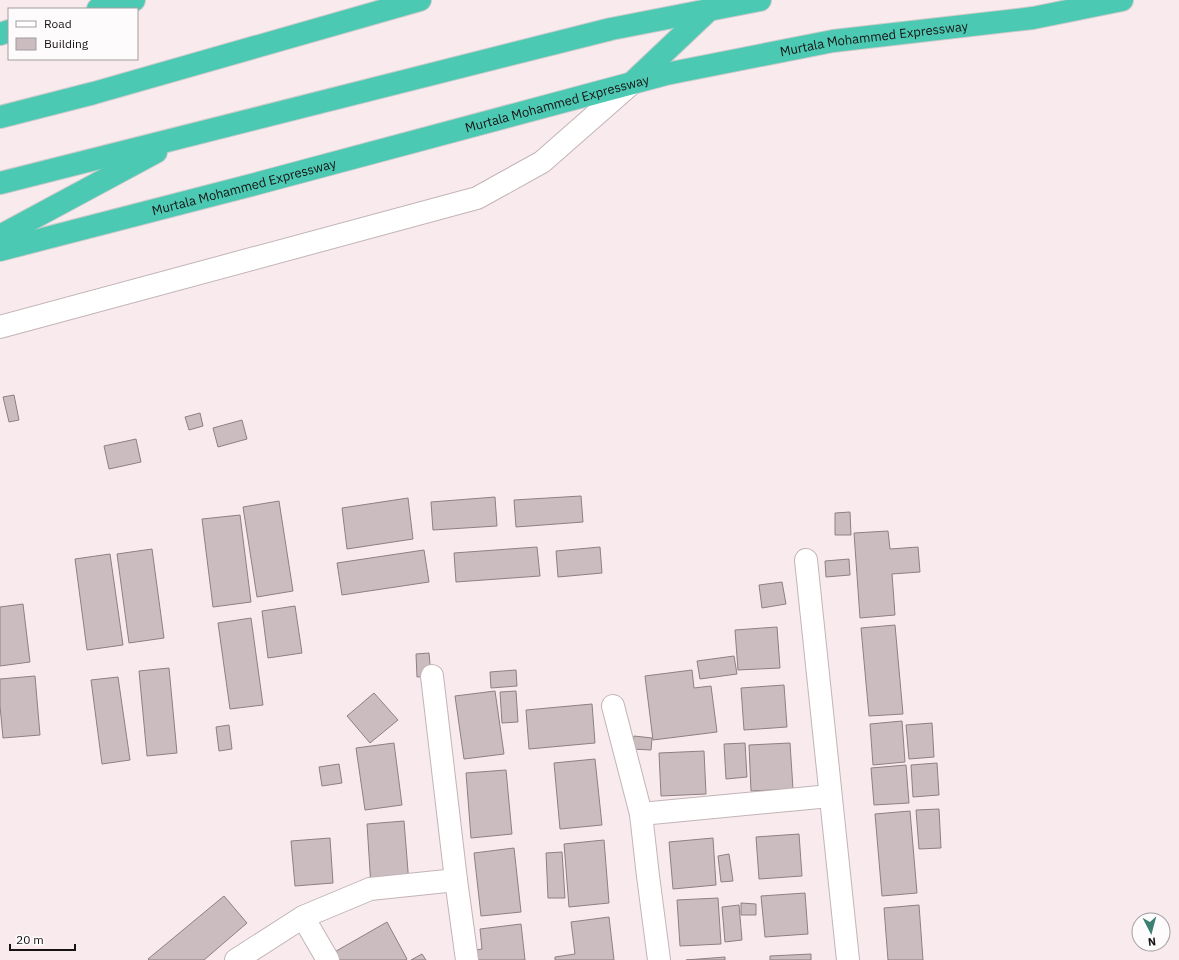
<svg xmlns="http://www.w3.org/2000/svg" width="1179" height="960" font-family="'IBM Plex Sans',sans-serif">
<style>
.building{fill:#cbbcbf;stroke:#8d8083}
.lines{fill:none;stroke-linecap:round;stroke-linejoin:round}
.minor-casing{stroke:#c2b4b7;stroke-width:24}
.highway-casing{stroke:#cccbcb;stroke-width:24}
.minor{stroke:#fff;stroke-width:22}
.highway{stroke:#4cc9b2;stroke-width:22}
.labels{text-anchor:middle;stroke-width:3;stroke-linejoin:round;paint-order:stroke}
.street-label{font-size:13px;fill:#171213;stroke:#fefbfc}
</style>
<rect width="100%" height="100%" fill="#f9eaed"/>
<g class="building">
<path d="M 14,395 L 19,420 L 9,422 L 3,397 Z"/>
<path d="M 200,413 L 203,426 L 189,430 L 185,417 Z"/>
<path d="M 242,420 L 247,439 L 218,447 L 213,428 Z"/>
<path d="M 136,439 L 141,462 L 109,469 L 104,446 Z"/>
<path d="M 581,496 L 583,522 L 516,527 L 514,500 Z"/>
<path d="M 495,497 L 497,526 L 433,530 L 431,502 Z"/>
<path d="M 408,498 L 413,539 L 347,549 L 342,508 Z"/>
<path d="M 279,501 L 293,591 L 257,597 L 243,507 Z"/>
<path d="M 850,512 L 851,535 L 835,535 L 835,513 Z"/>
<path d="M 240,515 L 251,602 L 213,607 L 202,519 Z"/>
<path d="M 888,531 L 890,549 L 918,547 L 920,572 L 892,574 L 895,615 L 860,618 L 854,533 Z"/>
<path d="M 537,547 L 540,576 L 456,582 L 454,553 Z"/>
<path d="M 600,547 L 602,573 L 558,577 L 556,551 Z"/>
<path d="M 152,549 L 164,638 L 129,643 L 117,554 Z"/>
<path d="M 424,550 L 429,582 L 342,595 L 337,563 Z"/>
<path d="M 110,554 L 123,645 L 87,650 L 75,559 Z"/>
<path d="M 849,559 L 850,575 L 826,577 L 825,561 Z"/>
<path d="M 782,582 L 786,604 L 762,608 L 759,585 Z"/>
<path d="M 23,604 L 30,662 L 0,666 L 0,607 Z"/>
<path d="M 295,606 L 302,653 L 268,658 L 262,611 Z"/>
<path d="M 251,618 L 263,705 L 230,709 L 218,623 Z"/>
<path d="M 895,625 L 903,714 L 869,716 L 861,628 Z"/>
<path d="M 777,627 L 780,668 L 738,670 L 735,630 Z"/>
<path d="M 429,653 L 431,676 L 417,677 L 416,654 Z"/>
<path d="M 734,656 L 737,674 L 700,679 L 697,661 Z"/>
<path d="M 169,668 L 177,753 L 147,756 L 139,671 Z"/>
<path d="M 516,670 L 517,686 L 491,688 L 490,672 Z"/>
<path d="M 692,670 L 694,688 L 711,686 L 717,732 L 653,740 L 645,676 Z"/>
<path d="M 35,676 L 40,735 L 3,738 L 0,706 L 0,679 Z"/>
<path d="M 118,677 L 130,760 L 102,764 L 91,680 Z"/>
<path d="M 784,685 L 787,727 L 744,730 L 741,688 Z"/>
<path d="M 495,691 L 504,754 L 464,759 L 455,696 Z"/>
<path d="M 516,691 L 518,722 L 502,723 L 500,692 Z"/>
<path d="M 374,693 L 398,720 L 370,743 L 347,716 Z"/>
<path d="M 592,704 L 595,743 L 529,749 L 526,710 Z"/>
<path d="M 902,721 L 905,762 L 873,765 L 870,724 Z"/>
<path d="M 932,723 L 934,757 L 909,759 L 906,725 Z"/>
<path d="M 229,725 L 232,749 L 219,751 L 216,727 Z"/>
<path d="M 634,736 L 652,738 L 651,750 L 632,749 Z"/>
<path d="M 394,743 L 402,805 L 365,810 L 356,748 Z"/>
<path d="M 745,743 L 747,777 L 726,779 L 724,744 Z"/>
<path d="M 790,743 L 793,789 L 751,791 L 749,745 Z"/>
<path d="M 704,751 L 706,794 L 661,796 L 659,753 Z"/>
<path d="M 595,759 L 602,825 L 560,829 L 554,763 Z"/>
<path d="M 937,763 L 939,795 L 913,797 L 911,765 Z"/>
<path d="M 339,764 L 342,783 L 322,786 L 319,767 Z"/>
<path d="M 906,765 L 909,803 L 874,805 L 871,768 Z"/>
<path d="M 506,770 L 512,834 L 471,838 L 466,773 Z"/>
<path d="M 939,809 L 941,848 L 919,849 L 916,810 Z"/>
<path d="M 910,811 L 917,893 L 882,896 L 875,814 Z"/>
<path d="M 404,821 L 409,884 L 371,887 L 367,824 Z"/>
<path d="M 799,834 L 802,876 L 759,879 L 756,837 Z"/>
<path d="M 330,838 L 333,883 L 295,886 L 291,841 Z"/>
<path d="M 713,838 L 716,885 L 673,889 L 669,842 Z"/>
<path d="M 604,840 L 609,903 L 569,907 L 564,844 Z"/>
<path d="M 514,848 L 521,912 L 481,916 L 474,853 Z"/>
<path d="M 562,852 L 565,898 L 548,898 L 546,853 Z"/>
<path d="M 729,854 L 733,881 L 721,882 L 718,856 Z"/>
<path d="M 805,893 L 808,934 L 765,937 L 761,896 Z"/>
<path d="M 224,896 L 247,923 L 204,960 L 149,960 L 148,959 Z"/>
<path d="M 718,898 L 721,944 L 680,946 L 677,900 Z"/>
<path d="M 741,903 L 756,904 L 756,915 L 741,915 Z"/>
<path d="M 739,905 L 742,940 L 725,942 L 722,907 Z"/>
<path d="M 919,905 L 923,960 L 888,960 L 884,908 Z"/>
<path d="M 609,917 L 614,960 L 555,960 L 555,957 L 575,954 L 571,922 Z"/>
<path d="M 387,922 L 407,959 L 406,960 L 334,960 L 331,954 Z"/>
<path d="M 521,924 L 525,960 L 470,960 L 468,951 L 482,949 L 480,929 Z"/>
<path d="M 422,954 L 426,960 L 411,960 Z"/>
<path d="M 811,954 L 811,960 L 770,960 L 770,956 Z"/>
<path d="M 725,957 L 725,960 L 686,960 Z"/>
</g>
<g class="lines">
<defs>
<g id="minor">
<path d="M 0,327 L 477,198 L 542,162 L 632,83"/>
<path d="M 806,560 L 848,960"/>
<path d="M 432,676 L 456,880 L 467,960"/>
<path d="M 613,706 L 641,814"/>
<path d="M 303,917 L 328,960"/>
<path d="M 236,960 L 303,917 L 370,889 L 456,880"/>
<path d="M 659,960 L 648,876 L 641,814 L 830,796"/>
</g>
<g id="highway">
<path d="M 98,9 L 134,0"/>
<path d="M 0,34 L 9,31"/>
<path d="M 634,81 L 709,10"/>
<path d="M 0,117 L 94,93 L 420,0"/>
<path d="M 0,183 L 611,29 L 760,0"/>
<path d="M 0,236 L 156,152"/>
<path id="s1" d="M 0,250 L 259,183 L 666,74 L 833,41 L 1033,18 L 1122,0"/>
</g>
</defs>
<use href="#minor" class="minor-casing"/>
<use href="#highway" class="highway-casing"/>
<use href="#minor" class="minor"/>
<use href="#highway" class="highway"/>
</g>
<g class="labels">
<g class="street-label">
<text dy="5" stroke="none"><textPath href="#s1" startOffset="900">Murtala Mohammed Expressway</textPath></text>
<text dy="5" stroke="none"><textPath href="#s1" startOffset="576">Murtala Mohammed Expressway</textPath></text>
<text dy="5" stroke="none"><textPath href="#s1" startOffset="252">Murtala Mohammed Expressway</textPath></text>
</g>
</g>
<rect x="8" y="8" width="130" height="52" fill="#fefbfc" stroke="#a29e9f"/>
<rect x="16" y="21" width="20" height="6" fill="#ffffff" stroke="#a29e9f"/>
<text x="44" y="28" font-size="12" fill="#171213">Road</text>
<rect x="16" y="38" width="20" height="12" fill="#cbbcbf" stroke="#a29e9f"/>
<text x="44" y="48" font-size="12" fill="#171213">Building</text>
<g transform="translate(1151 932) rotate(174)"><circle r="19" fill="#fefbfc" stroke="#a29e9f"/>
<path d="M0-3L7 15L0 10L-7 15Z" fill="#3c8072"/>
<text y="-6" font-size="11" font-weight="bold" text-anchor="middle" fill="#171213">N</text>
</g>
<path d="M10 944v6h65v-6" fill="none" stroke="#171213" stroke-width="2"/>
<text x="16" y="944" font-size="12" fill="#171213" stroke="#fefbfc" stroke-width="3" paint-order="stroke">20 m</text>
</svg>
